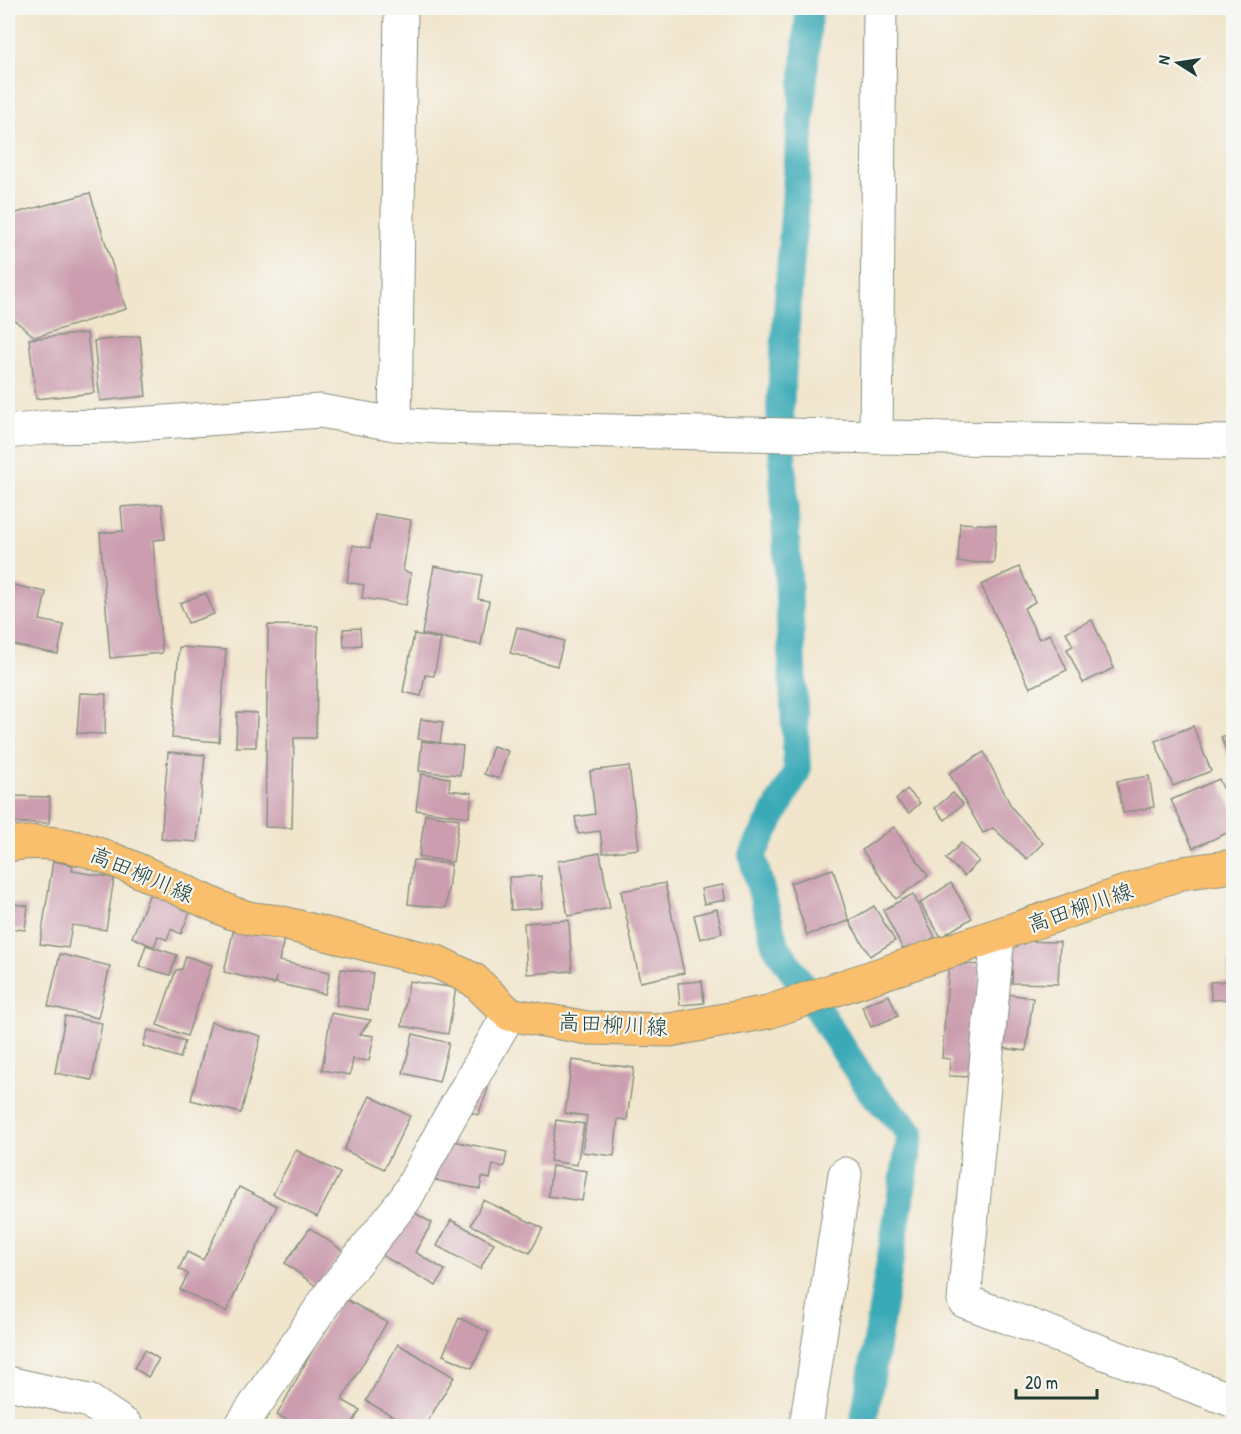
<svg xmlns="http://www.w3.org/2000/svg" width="1241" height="1434" font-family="'Patrick Hand','Klee One',sans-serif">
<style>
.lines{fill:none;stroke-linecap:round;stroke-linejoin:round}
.canal{stroke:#3aaab7;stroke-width:28}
.building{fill:#cb9daf}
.minor-casing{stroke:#889180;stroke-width:35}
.major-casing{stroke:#889180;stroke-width:35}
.minor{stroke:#fff;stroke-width:33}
.major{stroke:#f9bf6d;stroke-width:33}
.labels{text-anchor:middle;stroke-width:4.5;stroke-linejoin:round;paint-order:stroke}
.street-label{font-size:22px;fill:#1f3d34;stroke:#f6f6f2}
</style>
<rect width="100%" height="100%" fill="#f6f6f2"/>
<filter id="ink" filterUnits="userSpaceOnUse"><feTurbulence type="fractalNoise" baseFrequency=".0167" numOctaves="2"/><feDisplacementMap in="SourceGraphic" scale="12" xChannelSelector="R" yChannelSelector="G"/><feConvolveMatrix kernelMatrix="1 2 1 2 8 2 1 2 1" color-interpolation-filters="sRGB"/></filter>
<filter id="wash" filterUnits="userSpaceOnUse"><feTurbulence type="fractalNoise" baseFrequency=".008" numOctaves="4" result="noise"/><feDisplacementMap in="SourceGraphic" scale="24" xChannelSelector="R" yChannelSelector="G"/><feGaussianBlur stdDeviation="1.35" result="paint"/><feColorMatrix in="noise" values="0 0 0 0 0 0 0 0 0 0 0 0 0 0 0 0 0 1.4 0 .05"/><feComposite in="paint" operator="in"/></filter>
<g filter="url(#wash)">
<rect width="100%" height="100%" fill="#f1e5cc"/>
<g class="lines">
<path class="canal" d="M 809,8 L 780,408 L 797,771 L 752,855 L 775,944 L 870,1090 L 911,1133 L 863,1426"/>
</g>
<g id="blocks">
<g class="building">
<path d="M 90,193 L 126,309 L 35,337 L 8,315 L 8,261 L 16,213 Z"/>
<path d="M 87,333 L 94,393 L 36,399 L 29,339 Z"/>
<path d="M 140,336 L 146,396 L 100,401 L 94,341 Z"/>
<path d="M 162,504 L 165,539 L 153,540 L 162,653 L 110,658 L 100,533 L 123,531 L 121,507 Z"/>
<path d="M 375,514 L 411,520 L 403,571 L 411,573 L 406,605 L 362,598 L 364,585 L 347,582 L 353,545 L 370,548 Z"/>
<path d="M 960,523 L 996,525 L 994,563 L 958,562 Z"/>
<path d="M 434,566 L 482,575 L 478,599 L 489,601 L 481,645 L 422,634 Z"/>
<path d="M 1019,567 L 1035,602 L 1024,608 L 1039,639 L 1050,634 L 1067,670 L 1030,688 L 981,585 Z"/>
<path d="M 8,584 L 46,592 L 40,620 L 64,625 L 58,654 L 8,644 L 12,615 L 8,614 Z"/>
<path d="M 206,593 L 214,614 L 188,623 L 180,603 Z"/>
<path d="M 1092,620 L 1114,668 L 1083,683 L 1067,649 L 1073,646 L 1066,632 Z"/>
<path d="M 268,625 L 318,626 L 316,738 L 294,738 L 292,828 L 265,827 Z"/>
<path d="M 517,627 L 564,641 L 557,666 L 510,653 Z"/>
<path d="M 360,628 L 361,645 L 344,647 L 343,629 Z"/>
<path d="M 414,634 L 441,639 L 434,676 L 425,675 L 421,696 L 403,692 Z"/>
<path d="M 179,647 L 226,650 L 219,742 L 172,738 Z"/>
<path d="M 80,693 L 106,694 L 105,734 L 77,733 Z"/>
<path d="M 237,712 L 257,713 L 256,747 L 236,747 Z"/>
<path d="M 421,719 L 443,722 L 440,743 L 418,739 Z"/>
<path d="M 1193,726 L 1211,771 L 1173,786 L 1155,741 Z"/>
<path d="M 1234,732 L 1234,770 L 1233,770 L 1221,737 Z"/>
<path d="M 422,741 L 463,746 L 460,775 L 419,771 Z"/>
<path d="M 493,746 L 508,751 L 499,779 L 484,774 Z"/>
<path d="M 168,752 L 205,755 L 197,842 L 161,839 Z"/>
<path d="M 984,752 L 1012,808 L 1043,843 L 1027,859 L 993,828 L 983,833 L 949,773 Z"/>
<path d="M 629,766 L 639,849 L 603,853 L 600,831 L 578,834 L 575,817 L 595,814 L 590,771 Z"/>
<path d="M 421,774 L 450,778 L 449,790 L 472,793 L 469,817 L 416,810 Z"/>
<path d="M 1149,776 L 1154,807 L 1123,813 L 1117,781 Z"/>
<path d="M 1219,779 L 1234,813 L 1234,830 L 1193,848 L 1171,800 Z"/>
<path d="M 907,789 L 920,803 L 909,813 L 896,800 Z"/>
<path d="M 953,793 L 963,804 L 945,820 L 935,808 Z"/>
<path d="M 11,796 L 50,797 L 49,823 L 11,823 Z"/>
<path d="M 425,814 L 459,819 L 453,862 L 419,857 Z"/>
<path d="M 894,827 L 928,876 L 896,899 L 862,850 Z"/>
<path d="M 961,843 L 979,861 L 964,876 L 946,859 Z"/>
<path d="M 600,853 L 610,908 L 568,916 L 558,861 Z"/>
<path d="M 413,860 L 451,864 L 446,908 L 408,904 Z"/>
<path d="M 53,861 L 73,865 L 72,871 L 114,878 L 106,930 L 72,925 L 68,948 L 40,944 Z"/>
<path d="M 833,869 L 849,921 L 874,906 L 895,941 L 870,956 L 849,921 L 807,935 L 790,883 Z"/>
<path d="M 541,876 L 542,908 L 511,910 L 509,877 Z"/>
<path d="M 665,883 L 684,973 L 640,982 L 621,891 Z"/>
<path d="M 951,883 L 972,918 L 941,937 L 920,903 Z"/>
<path d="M 723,885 L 725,900 L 704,904 L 701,889 Z"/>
<path d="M 151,891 L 191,909 L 181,934 L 171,929 L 167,940 L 158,936 L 154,947 L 132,937 Z"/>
<path d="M 913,894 L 935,937 L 905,953 L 883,910 Z"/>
<path d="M 8,903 L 28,906 L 25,930 L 8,928 Z"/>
<path d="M 717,909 L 722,933 L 700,939 L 694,915 Z"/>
<path d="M 569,920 L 572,971 L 527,974 L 524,923 Z"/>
<path d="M 234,928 L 284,939 L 279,961 L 330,972 L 325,994 L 275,983 L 276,977 L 274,984 L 224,972 Z"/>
<path d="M 1013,941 L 1060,942 L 1058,984 L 1012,983 Z"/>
<path d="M 146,945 L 177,955 L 170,975 L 139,966 Z"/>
<path d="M 60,954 L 110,966 L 98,1018 L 48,1006 Z"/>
<path d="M 186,956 L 212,965 L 187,1036 L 157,1025 L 176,970 L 182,969 Z"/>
<path d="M 949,963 L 981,965 L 973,1077 L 949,1076 L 950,1059 L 942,1058 Z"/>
<path d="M 1228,963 L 1234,963 L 1234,999 L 1211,1000 L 1210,982 L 1229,981 Z"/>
<path d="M 341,969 L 373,973 L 368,1010 L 336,1005 Z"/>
<path d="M 409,981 L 456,988 L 448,1034 L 402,1026 Z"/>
<path d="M 702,981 L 704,1003 L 680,1005 L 678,983 Z"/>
<path d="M 1002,993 L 1033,998 L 1026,1051 L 995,1047 Z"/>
<path d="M 889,995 L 898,1016 L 871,1027 L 862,1006 Z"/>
<path d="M 331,1013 L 371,1020 L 360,1034 L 374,1036 L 369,1061 L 353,1059 L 350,1075 L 322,1070 Z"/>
<path d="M 65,1016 L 102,1023 L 92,1080 L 55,1073 Z"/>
<path d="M 211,1022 L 261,1036 L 241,1113 L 191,1100 Z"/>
<path d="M 148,1030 L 185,1041 L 180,1058 L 143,1046 Z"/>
<path d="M 413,1034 L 449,1043 L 439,1082 L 403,1073 Z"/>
<path d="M 572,1060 L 634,1068 L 627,1120 L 618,1119 L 614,1156 L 582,1152 L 587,1116 L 565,1113 Z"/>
<path d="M 470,1082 L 488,1089 L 478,1115 L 460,1108 Z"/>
<path d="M 370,1096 L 410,1116 L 384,1169 L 344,1150 Z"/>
<path d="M 556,1120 L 584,1124 L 577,1165 L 550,1161 Z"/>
<path d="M 443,1139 L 507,1152 L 504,1167 L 493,1165 L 490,1179 L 482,1177 L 480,1189 L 434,1180 Z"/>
<path d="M 296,1150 L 340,1173 L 317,1217 L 273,1194 Z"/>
<path d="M 552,1166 L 587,1171 L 582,1201 L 548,1196 Z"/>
<path d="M 239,1187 L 277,1206 L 226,1312 L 180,1290 L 188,1274 L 179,1269 L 187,1252 L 203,1260 Z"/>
<path d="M 483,1200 L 543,1228 L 530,1253 L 471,1225 Z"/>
<path d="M 398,1203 L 432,1223 L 415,1252 L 445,1270 L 436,1286 L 371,1249 Z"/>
<path d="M 451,1220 L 494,1243 L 480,1269 L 437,1246 Z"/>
<path d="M 310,1228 L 343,1251 L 317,1287 L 285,1263 Z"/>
<path d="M 342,1297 L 387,1322 L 342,1400 L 360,1410 L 351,1426 L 298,1426 L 277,1415 Z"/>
<path d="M 459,1318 L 489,1332 L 472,1368 L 443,1355 Z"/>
<path d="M 398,1344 L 454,1377 L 425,1426 L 410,1426 L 366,1401 Z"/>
<path d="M 145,1350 L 159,1359 L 148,1377 L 134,1368 Z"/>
</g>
</g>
</g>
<g filter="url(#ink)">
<use href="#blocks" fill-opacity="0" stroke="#889180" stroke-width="1.5"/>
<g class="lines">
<defs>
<g id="minor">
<path d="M 395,424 L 401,8"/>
<path d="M 8,432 L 49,427 L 108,426 L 320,411 L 395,424 L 439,427 L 876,437 L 1234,442"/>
<path d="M 876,437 L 880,8"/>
<path d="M 998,935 L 964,1301 L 1234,1401"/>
<path d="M 8,1383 L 89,1401 L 126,1426"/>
<path d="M 241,1426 L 331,1293 L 406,1198 L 447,1122 L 509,1014"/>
<path d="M 806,1426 L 845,1174"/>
</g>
<path id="major" d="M 8,845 C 60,835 105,855 153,877 C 179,889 206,901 232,913 L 253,919 L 279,922 L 437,962 L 474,980 L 509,1014 L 588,1028 L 670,1030 L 768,1012 L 1182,873 L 1234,866"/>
</defs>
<use href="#minor" class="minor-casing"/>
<use href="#major" class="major-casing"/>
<use href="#minor" class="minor"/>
<use href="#major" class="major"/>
</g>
</g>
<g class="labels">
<g class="street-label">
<text transform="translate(142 874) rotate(23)" y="8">高田柳川線</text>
<text transform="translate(1080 907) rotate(-19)" y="8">高田柳川線</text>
<text transform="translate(613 1024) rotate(3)" y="8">高田柳川線</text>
</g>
</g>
<rect width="1241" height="1434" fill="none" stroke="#f6f6f2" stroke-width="30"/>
<g transform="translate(1178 63) rotate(282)" stroke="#f6f6f2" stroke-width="4.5" paint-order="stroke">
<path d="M0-4.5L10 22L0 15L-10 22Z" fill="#1f3d34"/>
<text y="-9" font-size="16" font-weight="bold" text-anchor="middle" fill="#1f3d34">N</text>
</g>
<path d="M1016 1389v9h81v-9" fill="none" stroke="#1f3d34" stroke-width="3"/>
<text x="1025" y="1389" font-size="18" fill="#1f3d34" stroke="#f6f6f2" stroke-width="4.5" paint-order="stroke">20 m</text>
</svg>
